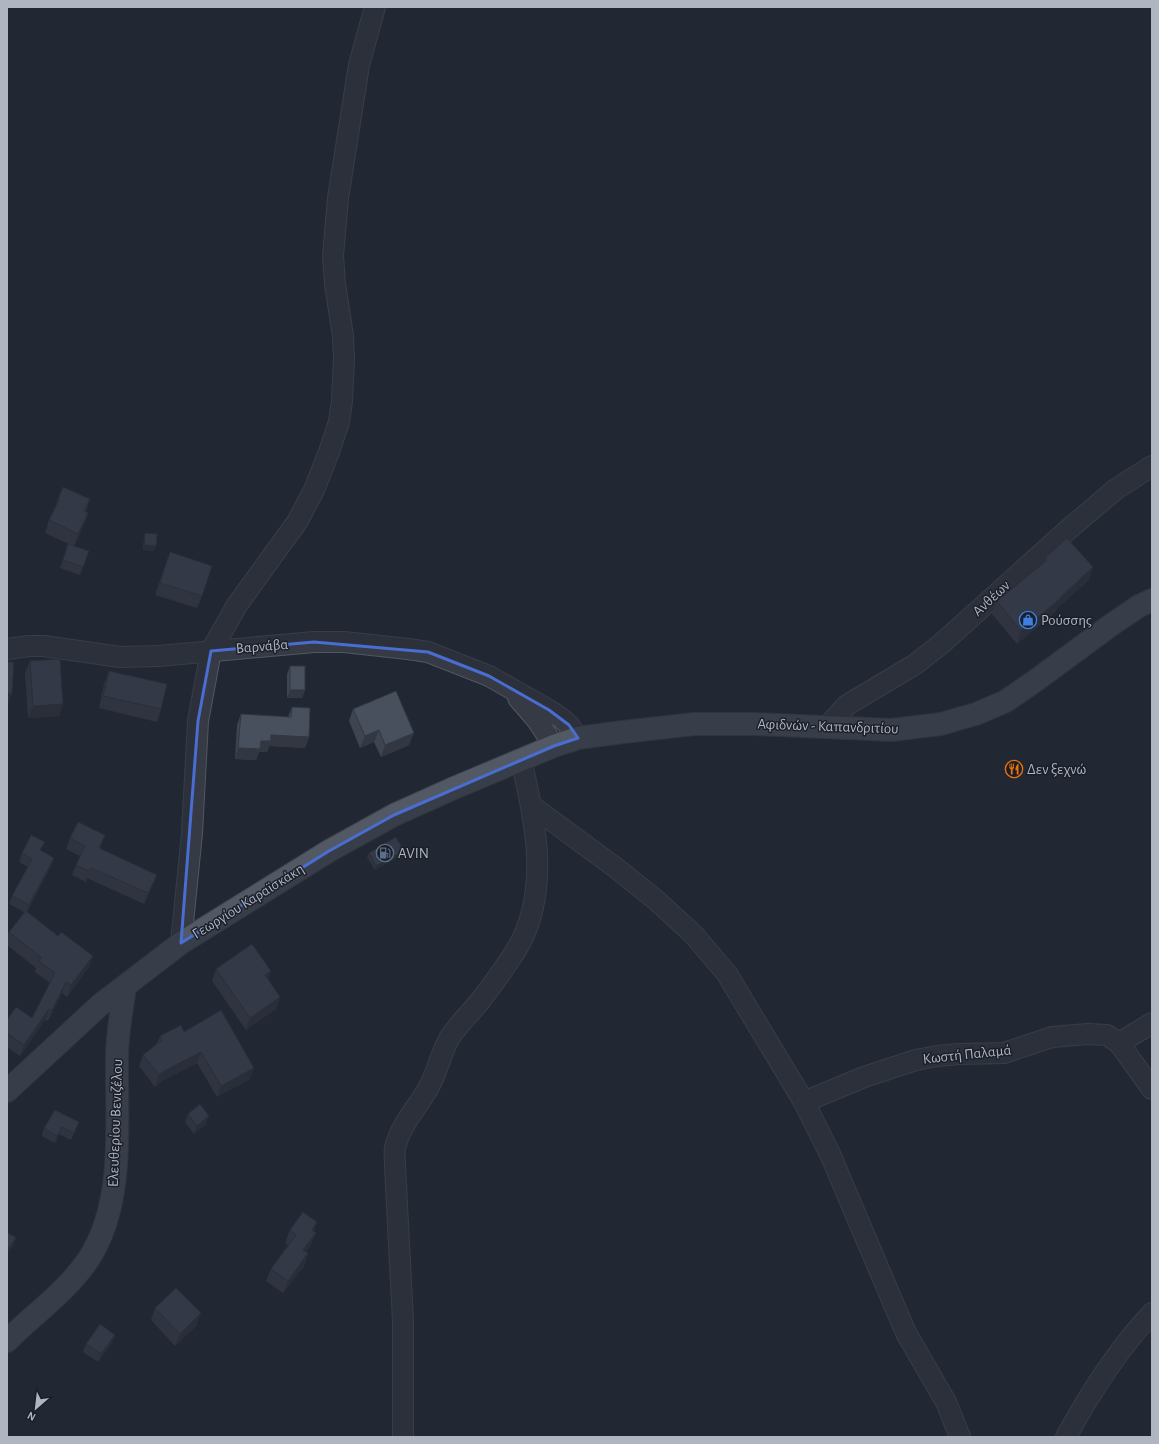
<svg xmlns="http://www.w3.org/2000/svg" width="1159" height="1444" font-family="'Alegreya Sans',sans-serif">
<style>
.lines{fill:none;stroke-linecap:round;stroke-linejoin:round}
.minor-casing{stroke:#525862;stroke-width:22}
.major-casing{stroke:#3e434e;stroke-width:24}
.minor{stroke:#353a44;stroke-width:20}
.major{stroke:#535964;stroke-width:22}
.wall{fill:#3e4450}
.shaded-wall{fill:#323741}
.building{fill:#484f5d;stroke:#323741}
.marked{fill:none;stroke:#496dd1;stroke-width:3;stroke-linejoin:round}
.labels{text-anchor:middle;stroke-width:3;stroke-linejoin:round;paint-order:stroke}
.street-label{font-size:15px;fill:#afb5c1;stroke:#1b1f29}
.poi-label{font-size:15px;fill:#afb5c1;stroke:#1b1f29;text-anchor:start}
</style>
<rect width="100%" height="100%" fill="#222833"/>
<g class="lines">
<defs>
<g id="minor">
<path d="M 7,649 L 29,646 L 44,646 L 120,657 L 159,656 L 314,642 L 344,642 L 408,649 L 428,652 L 489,676 L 549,710 L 561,718 L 569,725 L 578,738"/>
<path d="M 518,698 L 537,720 L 554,746"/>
<path d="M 828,726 L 847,705 L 914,665 L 940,645 L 1070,528 L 1116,489 L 1152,466"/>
<path d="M 532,806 L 616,868 L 656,900 L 694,935 L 727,974 L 804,1102 L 830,1154 L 906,1333 L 946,1402 L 960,1437"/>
<path d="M 181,943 L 192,833 L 198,721 L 211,651 L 237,605 L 297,522 L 314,490 L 329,452 L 339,422 L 342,401 L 344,359 L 343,336 L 335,284 L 333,256 L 338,198 L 359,65 L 375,7"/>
<path d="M 1119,1043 L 1152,1089"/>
<path d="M 804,1102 L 864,1077 L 916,1060 L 937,1056 L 959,1054 L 1004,1053 L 1052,1037 L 1088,1034 L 1107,1035 L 1119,1043 L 1152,1023"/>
<path d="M 403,1437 L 403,1321 L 395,1166 C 395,1160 394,1153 395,1148 C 400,1125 418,1107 429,1087 C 437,1072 442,1050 450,1037 C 460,1022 473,1011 483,997 C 494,983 505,967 515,952 C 551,895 536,822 521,760"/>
<path d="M 1066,1437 C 1090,1393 1118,1349 1152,1313"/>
</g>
<g id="major">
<path d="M 7,1091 L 100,1005 L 181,943 L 329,851 L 394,815 L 454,788 L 554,746 L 578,738 L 623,732 L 694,724 L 754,724 L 891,730 L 941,724 L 958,719 L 976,714 L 1006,701 L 1035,681 L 1111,625 L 1139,606 L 1152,600"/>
<path d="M 7,1341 C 34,1314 66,1292 88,1260 C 126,1203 116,1121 117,1056 C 117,1033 122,1010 125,987"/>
</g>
</defs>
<use href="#minor" class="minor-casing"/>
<use href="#major" class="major-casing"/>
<use href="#minor" class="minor"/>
<use href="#major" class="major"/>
</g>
<g class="wall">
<path d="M 58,499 L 90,499 L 86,511 L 88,513 L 84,525 L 74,546 L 89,551 L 80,575 L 60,568 L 68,544 L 69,544 L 45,533 L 49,520 L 54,512 L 53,512 Z"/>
<path d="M 145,533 L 156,546 L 154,551 L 143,550 L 144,537 Z"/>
<path d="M 170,552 L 202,596 L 197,608 L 155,595 Z"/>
<path d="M 1045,558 L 1093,567 L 1089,580 L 1057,608 L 1056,611 L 1017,644 L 992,614 L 997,601 L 1043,563 Z"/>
<path d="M 30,661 L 63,704 L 59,716 L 28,718 L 25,673 Z"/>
<path d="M 290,666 L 305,690 L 302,698 L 287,698 L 287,674 Z"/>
<path d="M 109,671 L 161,709 L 157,722 L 99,708 L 104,684 Z"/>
<path d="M 292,707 L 309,737 L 305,748 L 269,746 L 267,752 L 259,752 L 256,760 L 235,759 L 237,725 L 241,714 L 288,717 Z"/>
<path d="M 353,709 L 409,745 L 381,757 L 374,742 L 360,748 L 349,721 Z"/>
<path d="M 70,838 L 101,846 L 100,849 L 153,885 L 144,904 L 87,878 L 86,882 L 72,875 L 76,865 L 80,856 L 66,849 Z"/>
<path d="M 41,851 L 54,858 L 51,866 L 27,912 L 58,936 L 93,956 L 89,967 L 67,997 L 62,993 L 48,1021 L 45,1020 L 20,1056 L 7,1047 L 7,1020 L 32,1018 L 50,983 L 35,972 L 36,968 L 7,945 L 7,937 L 9,932 L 24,912 L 9,904 L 12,896 L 28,867 L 19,862 L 22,853 Z"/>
<path d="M 369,853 L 402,855 L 375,870 L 367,857 Z"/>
<path d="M 216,969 L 268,979 L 280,997 L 276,1009 L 246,1030 L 212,981 Z"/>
<path d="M 184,1032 L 250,1079 L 217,1097 L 197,1063 L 162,1081 L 155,1087 L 139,1066 L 143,1055 L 157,1043 L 160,1036 Z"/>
<path d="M 55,1110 L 76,1129 L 71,1140 L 59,1134 L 55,1143 L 42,1136 L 44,1128 Z"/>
<path d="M 188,1114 L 206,1124 L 194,1134 L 185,1122 Z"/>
<path d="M 290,1230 L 314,1232 L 311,1245 L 306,1252 L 308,1253 L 304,1266 L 283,1293 L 266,1281 L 271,1269 L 288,1245 L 285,1243 Z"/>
<path d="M 155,1308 L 196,1326 L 175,1346 L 151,1320 Z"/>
<path d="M 112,1343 L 98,1362 L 83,1352 L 86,1344 Z"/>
</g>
<g class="shaded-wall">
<path d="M 88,513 L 84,525 L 74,546 L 78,534 Z"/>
<path d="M 144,545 L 156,546 L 154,551 L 143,550 Z"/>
<path d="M 1093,567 L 1089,580 L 1057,608 L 1056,611 L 1017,644 L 1021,631 Z"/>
<path d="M 290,690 L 305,690 L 302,698 L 287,698 Z"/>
<path d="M 7,693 L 12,694 L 7,706 Z"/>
<path d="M 63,704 L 59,716 L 28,718 L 33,706 Z"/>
<path d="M 379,730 L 374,742 L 360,748 L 365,736 Z"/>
<path d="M 414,733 L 409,745 L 381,757 L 385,745 Z"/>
<path d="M 271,735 L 309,737 L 305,748 L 269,746 L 267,752 L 259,752 L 256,760 L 235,759 L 238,748 L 261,741 Z"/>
<path d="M 105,835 L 101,846 L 95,859 L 99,848 Z"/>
<path d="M 404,851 L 402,855 L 375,870 L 376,866 Z"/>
<path d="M 54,858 L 51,866 L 26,913 L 29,905 Z"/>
<path d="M 157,875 L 153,885 L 144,904 L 148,893 Z"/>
<path d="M 93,956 L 89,967 L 67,997 L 71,985 Z"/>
<path d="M 271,971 L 267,983 L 265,975 Z"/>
<path d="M 66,982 L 62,993 L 48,1021 L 52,1010 Z"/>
<path d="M 280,997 L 276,1009 L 246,1030 L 250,1018 Z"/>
<path d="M 49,1009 L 45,1020 L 20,1056 L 24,1045 Z"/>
<path d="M 201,1052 L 197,1063 L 162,1081 L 155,1087 L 159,1075 L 166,1070 Z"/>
<path d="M 254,1068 L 250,1079 L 217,1097 L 221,1086 Z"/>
<path d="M 209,1116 L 206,1124 L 194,1134 L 197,1126 Z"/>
<path d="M 62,1127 L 59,1134 L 55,1143 L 57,1136 Z"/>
<path d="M 317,1222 L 313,1235 L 312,1230 Z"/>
<path d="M 316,1233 L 311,1245 L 299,1262 L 303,1250 Z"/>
<path d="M 16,1238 L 13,1246 L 7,1254 L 7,1250 Z"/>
<path d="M 308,1253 L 304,1266 L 283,1293 L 288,1281 Z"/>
<path d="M 201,1313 L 196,1326 L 175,1346 L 180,1334 Z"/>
<path d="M 115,1335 L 112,1343 L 98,1362 L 101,1354 Z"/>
</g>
<g class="building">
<path d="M 63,487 L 90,499 L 84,511 L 88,513 L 78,534 L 49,520 L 59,500 L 58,499 Z"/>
<path d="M 145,533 L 157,534 L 156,546 L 144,545 Z"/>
<path d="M 1067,538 L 1093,567 L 1060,598 L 1060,599 L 1021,631 L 997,601 L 1047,560 L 1045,558 Z"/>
<path d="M 68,544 L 89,551 L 83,567 L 63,560 Z"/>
<path d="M 170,552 L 212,566 L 202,596 L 160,583 Z"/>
<path d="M 60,659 L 63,704 L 33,706 L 30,661 Z"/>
<path d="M 7,662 L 14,662 L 12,694 L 7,693 Z"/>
<rect x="290" y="666" width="15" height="24"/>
<path d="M 109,671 L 167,684 L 161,709 L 103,696 Z"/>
<path d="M 396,691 L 414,733 L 385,745 L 379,730 L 365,736 L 353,709 Z"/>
<path d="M 292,707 L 310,708 L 309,737 L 271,735 L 271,741 L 261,741 L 260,749 L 238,748 L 241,714 L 291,717 Z"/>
<path d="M 78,822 L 105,835 L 99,848 L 157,875 L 148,893 L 91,868 L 89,871 L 76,865 L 85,846 L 70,838 Z"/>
<path d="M 31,835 L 45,842 L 40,850 L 54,858 L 29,905 L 12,896 L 32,859 L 22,853 Z"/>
<path d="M 396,837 L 404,851 L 376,866 L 369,853 Z"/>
<path d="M 26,911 L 58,936 L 61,932 L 93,956 L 71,985 L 66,982 L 52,1010 L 49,1009 L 24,1045 L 7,1033 L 7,1020 L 16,1007 L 32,1018 L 55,973 L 39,961 L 41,957 L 9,932 Z"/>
<path d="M 252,944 L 271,971 L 265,975 L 280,997 L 250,1018 L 216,969 Z"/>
<path d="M 221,1010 L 254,1068 L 221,1086 L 201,1052 L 166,1070 L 159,1075 L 143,1055 L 162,1040 L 160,1036 L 181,1025 L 184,1032 Z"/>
<path d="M 200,1104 L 209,1116 L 197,1126 L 188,1114 Z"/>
<path d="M 55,1110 L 79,1122 L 74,1133 L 62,1127 L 57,1136 L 44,1128 Z"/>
<path d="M 303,1212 L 317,1222 L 312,1230 L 316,1233 L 303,1250 L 308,1253 L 288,1281 L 271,1269 L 296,1235 L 290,1230 Z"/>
<path d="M 7,1232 L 16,1238 L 7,1250 Z"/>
<path d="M 176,1288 L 201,1313 L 180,1334 L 155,1308 Z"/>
<path d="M 100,1324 L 115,1335 L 101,1354 L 86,1344 Z"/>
</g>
<path d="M0 0H1159V1444H0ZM 314,642 L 428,652 L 489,676 L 549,710 L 569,725 L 578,738 L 554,746 L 394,815 L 329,851 L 181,943 L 198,721 L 211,651 Z" fill="#222833" fill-opacity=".55" fill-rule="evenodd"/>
<path class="marked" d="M 314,642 L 428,652 L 489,676 L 549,710 L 569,725 L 578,738 L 554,746 L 394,815 L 329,851 L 181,943 L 198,721 L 211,651 Z"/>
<defs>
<symbol id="shop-ring" viewBox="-11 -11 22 22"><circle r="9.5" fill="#1b1f29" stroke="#3f7fe0" stroke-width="1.5"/><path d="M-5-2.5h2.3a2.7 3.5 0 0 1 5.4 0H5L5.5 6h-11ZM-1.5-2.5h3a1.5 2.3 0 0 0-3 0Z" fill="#3f7fe0"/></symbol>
<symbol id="restaurant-ring" viewBox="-11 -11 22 22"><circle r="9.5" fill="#1b1f29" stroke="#e8710a" stroke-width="1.5"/><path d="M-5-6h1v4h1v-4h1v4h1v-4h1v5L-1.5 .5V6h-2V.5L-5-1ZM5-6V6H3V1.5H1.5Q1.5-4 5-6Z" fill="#e8710a"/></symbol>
<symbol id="fuel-ring" viewBox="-11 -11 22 22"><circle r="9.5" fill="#1b1f29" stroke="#5c6f8a" stroke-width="1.5"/><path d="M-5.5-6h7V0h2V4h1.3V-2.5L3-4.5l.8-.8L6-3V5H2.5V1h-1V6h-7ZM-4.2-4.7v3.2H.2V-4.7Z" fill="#5c6f8a"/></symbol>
</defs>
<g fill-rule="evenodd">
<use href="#shop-ring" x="1018" y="610" width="20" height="20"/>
<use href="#restaurant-ring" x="1004" y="759" width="20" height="20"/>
<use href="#fuel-ring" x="375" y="843" width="20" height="20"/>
</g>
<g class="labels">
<g class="street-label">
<text transform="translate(991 598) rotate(-43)" y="5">Ανθέων</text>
<text transform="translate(262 646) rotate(-5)" y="5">Βαρνάβα</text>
<text transform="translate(828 726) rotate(2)" y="5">Αφιδνών - Καπανδριτίου</text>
<text transform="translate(248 901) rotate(-32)" y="5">Γεωργίου Καραϊσκάκη</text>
<text transform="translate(967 1054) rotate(-6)" y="5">Κωστή Παλαμά</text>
<text transform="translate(115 1123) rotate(-88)" y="5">Ελευθερίου Βενιζέλου</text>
</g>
<g class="poi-label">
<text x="1041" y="625">Ρούσσης</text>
<text x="1027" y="774">Δεν ξεχνώ</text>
<text x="398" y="858">AVIN</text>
</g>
</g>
<rect width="1159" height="1444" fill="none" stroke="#afb5c1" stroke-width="16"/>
<g transform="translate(36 1408) rotate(208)" stroke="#1b1f29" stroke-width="3" paint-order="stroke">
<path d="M0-3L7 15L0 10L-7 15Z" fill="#afb5c1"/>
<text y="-6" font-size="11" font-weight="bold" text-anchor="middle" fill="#afb5c1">N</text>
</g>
</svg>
